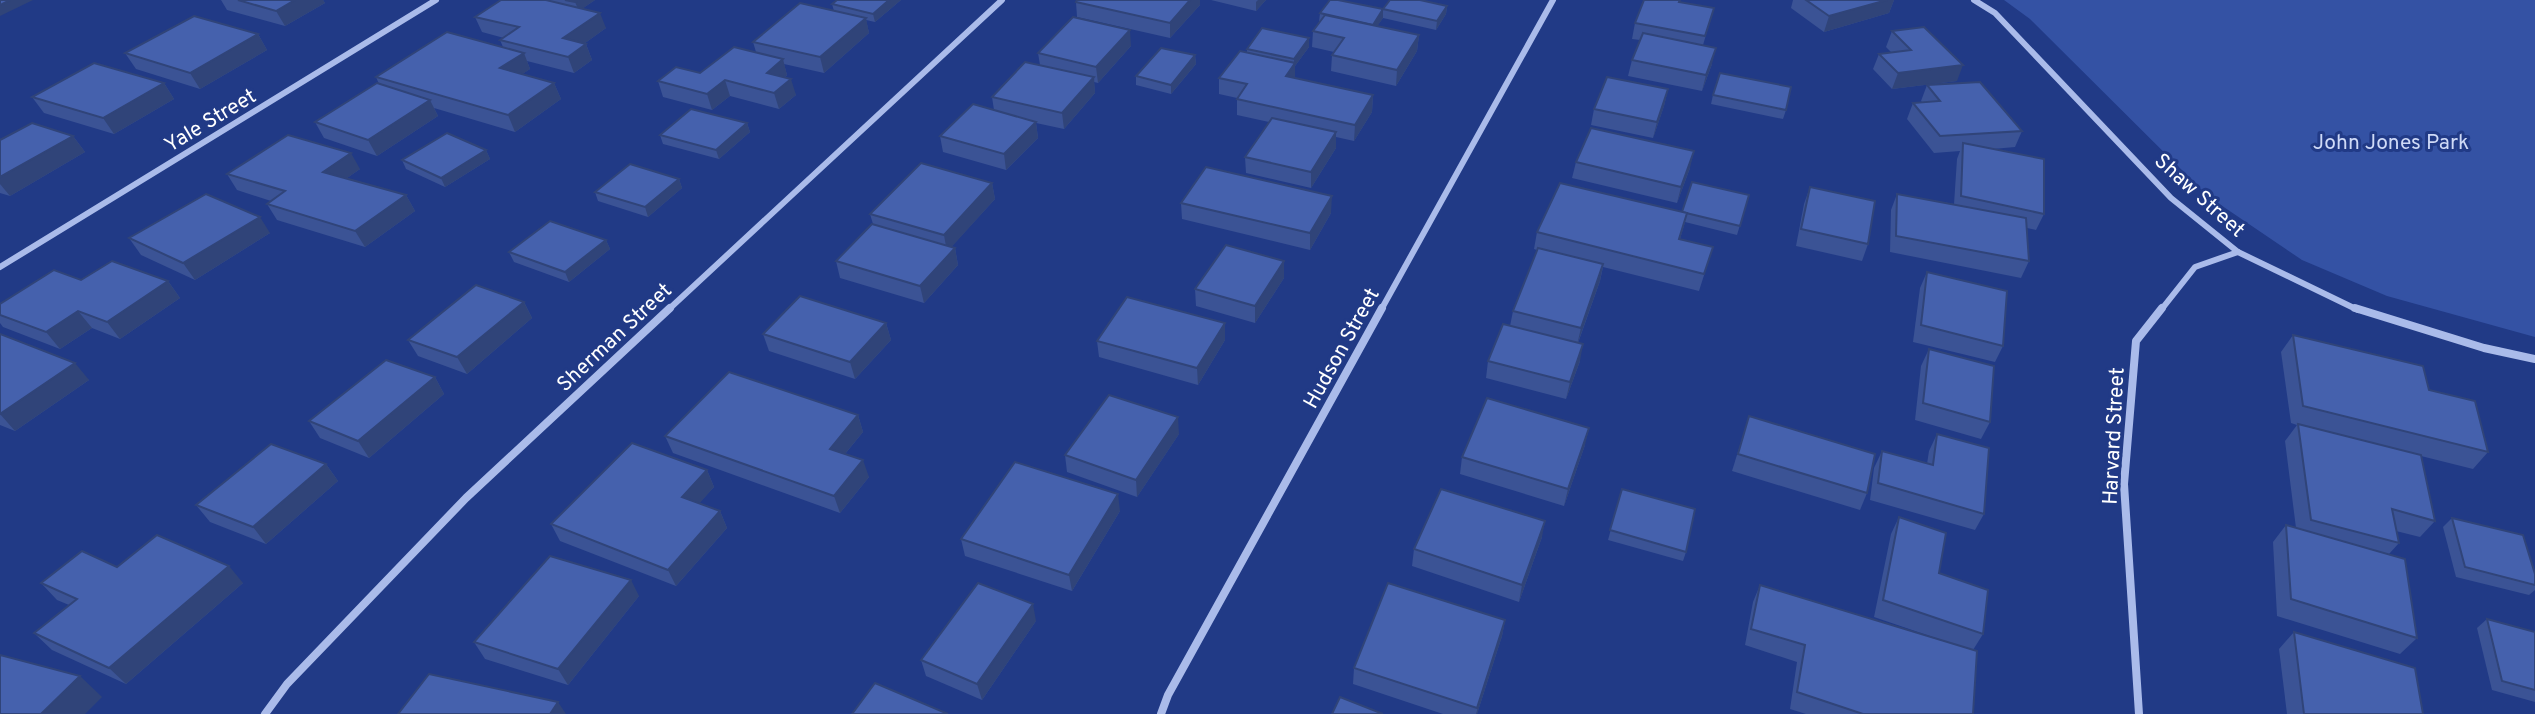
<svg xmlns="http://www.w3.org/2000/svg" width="2535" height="714" font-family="Overpass,sans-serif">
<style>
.green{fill:#3452a4}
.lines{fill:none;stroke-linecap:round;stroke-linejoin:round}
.street-far1{stroke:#aabbea;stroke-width:6}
.street{stroke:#aabbea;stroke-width:8}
.wall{fill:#3b5395}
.shaded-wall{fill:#304479}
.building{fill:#4561ad;stroke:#304479;stroke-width:2}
.labels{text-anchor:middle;stroke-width:6;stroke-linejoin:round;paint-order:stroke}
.street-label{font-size:21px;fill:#fff;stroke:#213a86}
.park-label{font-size:21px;fill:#cfdaf7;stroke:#213a86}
</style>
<rect width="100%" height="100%" fill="#213a86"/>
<path class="green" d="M 2004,0 L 2535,0 L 2535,337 L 2387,296 L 2302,260 L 2209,197 L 2030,19 Z"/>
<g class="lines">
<g class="street-far1">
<path d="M 1974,0 L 1995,13 L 2171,198 L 2238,252 L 2358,310"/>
<path d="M 0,267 L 436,0"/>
<path d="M 668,310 L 1002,0"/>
<path d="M 1381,310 L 1553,0"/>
<path d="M 2161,310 L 2195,267 L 2238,252"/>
</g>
<g class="street">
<path d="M 2355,308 L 2484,348 L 2535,359"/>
<path d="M 265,714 L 287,684 L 466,498 L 670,308"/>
<path d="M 1161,714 L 1168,695 L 1382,308"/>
<path d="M 2139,714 L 2124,484 L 2136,341 L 2162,308"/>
</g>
</g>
<g class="wall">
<path d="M 221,0 L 323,0 L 325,3 L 285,26 L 227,10 Z"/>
<path d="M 501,0 L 595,0 L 583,8 L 606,28 L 585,43 L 586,44 L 592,60 L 574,73 L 527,61 L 530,69 L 522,74 L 554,83 L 561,99 L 515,132 L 434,108 L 438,116 L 377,156 L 324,138 L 315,122 L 379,84 L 376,77 L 503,47 L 500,40 L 504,38 L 482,32 L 475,17 Z"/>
<path d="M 901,0 L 875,22 L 866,20 L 869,33 L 824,73 L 784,64 L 787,75 L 785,77 L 796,95 L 779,109 L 730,96 L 712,110 L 663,97 L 658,81 L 700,73 L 756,52 L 753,42 L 834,11 L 832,4 Z"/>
<path d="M 1077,0 L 1200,0 L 1200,5 L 1170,38 L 1077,17 L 1076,2 Z"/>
<path d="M 1211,0 L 1266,0 L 1256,11 Z"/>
<path d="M 1793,0 L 1894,0 L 1889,13 L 1824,32 L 1791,8 Z"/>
<path d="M 1681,2 L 1714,8 L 1703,45 L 1712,64 L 1702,91 L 1628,76 L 1632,60 L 1640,40 L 1632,39 L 1635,23 Z"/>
<path d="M 1447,6 L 1446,14 L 1436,30 L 1383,18 L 1377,26 L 1419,35 L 1417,51 L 1396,86 L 1331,71 L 1332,55 L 1334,52 L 1312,47 L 1313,31 L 1319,22 L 1320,13 Z"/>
<path d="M 1892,31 L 1957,81 L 1892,89 L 1873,69 L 1879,54 L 1891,52 L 1886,47 Z"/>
<path d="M 258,34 L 267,50 L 200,89 L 136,69 L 125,53 Z"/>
<path d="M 1309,38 L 1309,47 L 1295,66 L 1295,78 L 1373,95 L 1372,112 L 1354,141 L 1336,137 L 1336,148 L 1311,188 L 1246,173 L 1245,157 L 1269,122 L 1237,115 L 1237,98 L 1219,94 L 1219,78 L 1247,52 L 1247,49 Z"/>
<path d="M 1131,46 L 1098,83 L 1094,82 L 1095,93 L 1064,129 L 1036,123 L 1038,138 L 1006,170 L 943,152 L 940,136 L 994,110 L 992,97 L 1040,65 L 1038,53 Z"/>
<path d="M 1195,55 L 1196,64 L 1171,94 L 1136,85 L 1136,76 Z"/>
<path d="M 164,83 L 174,99 L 114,134 L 44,113 L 32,97 Z"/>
<path d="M 1927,85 L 2022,131 L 2015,147 L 1993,149 L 2044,214 L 2036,230 L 2027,228 L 2029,261 L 2021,278 L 1890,252 L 1891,210 L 1897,194 L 1954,204 L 1957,159 L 1960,151 L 1934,153 L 1907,119 L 1913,103 L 1922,102 L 1921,101 Z"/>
<path d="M 1668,89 L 1664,106 L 1653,138 L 1591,125 L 1594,109 Z"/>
<path d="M 1713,95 L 1786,110 L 1783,119 L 1711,104 Z"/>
<path d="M 747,123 L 750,132 L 719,159 L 663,144 L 660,135 Z"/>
<path d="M 73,136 L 85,152 L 10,196 L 0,193 L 0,140 Z"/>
<path d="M 486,150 L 490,159 L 445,187 L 406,169 L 402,160 Z"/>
<path d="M 1576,162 L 1690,168 L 1677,203 L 1572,178 Z"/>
<path d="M 360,169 L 347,178 L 406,195 L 415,211 L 365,247 L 277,220 L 267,204 L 271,201 L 237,190 L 227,174 Z"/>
<path d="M 679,179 L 682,188 L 648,217 L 598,201 L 595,192 Z"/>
<path d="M 992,183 L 995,199 L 951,247 L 955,248 L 958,265 L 924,303 L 840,278 L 836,261 L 873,224 L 870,214 Z"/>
<path d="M 1810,187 L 1868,244 L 1862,261 L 1796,246 L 1804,204 Z"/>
<path d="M 1749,195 L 1737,235 L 1685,222 L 1680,239 L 1713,247 L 1699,291 L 1603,267 L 1600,281 L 1578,343 L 1580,361 L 1566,399 L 1486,378 L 1488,361 L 1510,326 L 1513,311 L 1537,250 L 1534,249 L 1537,232 L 1682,212 Z"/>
<path d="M 1181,203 L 1331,213 L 1310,250 L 1182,219 Z"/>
<path d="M 270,233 L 195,280 L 141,255 L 129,238 Z"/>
<path d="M 606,240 L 610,249 L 569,282 L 514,262 L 509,252 Z"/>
<path d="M 1284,261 L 1284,278 L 1255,323 L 1196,306 L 1195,289 Z"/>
<path d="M 1927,272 L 2003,346 L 1995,362 L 1913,342 L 1920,288 Z"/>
<path d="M 81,280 L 168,281 L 180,298 L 120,339 L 92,328 L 60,349 L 3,327 L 0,323 L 0,304 Z"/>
<path d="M 524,302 L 532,318 L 467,374 L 418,356 L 408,340 Z"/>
<path d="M 886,323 L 891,340 L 855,379 L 769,351 L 763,334 Z"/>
<path d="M 1225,323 L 1225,340 L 1198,385 L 1099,357 L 1097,341 Z"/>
<path d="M 0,334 L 89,380 L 15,431 L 0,425 Z"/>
<path d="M 2293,335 L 2429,390 L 2488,452 L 2473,469 L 2421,456 L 2435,521 L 2420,537 L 2396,531 L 2399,543 L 2389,554 L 2417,638 L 2400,654 L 2277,616 L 2273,542 L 2286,525 L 2296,528 L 2285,441 L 2297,425 L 2291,423 L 2281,352 Z"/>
<path d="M 1929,349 L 1990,422 L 1981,439 L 1915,420 L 1921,366 Z"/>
<path d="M 435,377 L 444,394 L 369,458 L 320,438 L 309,421 Z"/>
<path d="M 858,415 L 863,432 L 845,454 L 869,477 L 840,513 L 673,453 L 665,436 Z"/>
<path d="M 1749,416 L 1867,493 L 1860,510 L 1732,471 Z"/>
<path d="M 1179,434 L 1137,497 L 1067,472 L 1065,455 Z"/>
<path d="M 1937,434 L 1984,514 L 1975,530 L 1870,500 L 1874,468 L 1882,451 L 1927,464 L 1929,451 Z"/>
<path d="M 1585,445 L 1564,506 L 1460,474 L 1462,457 Z"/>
<path d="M 326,464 L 338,481 L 266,544 L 210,522 L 196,505 Z"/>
<path d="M 707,470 L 714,487 L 699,503 L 720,511 L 727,528 L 676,586 L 560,541 L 551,524 Z"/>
<path d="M 1622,489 L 1686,552 L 1683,561 L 1608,540 Z"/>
<path d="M 1120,511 L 1072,591 L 965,556 L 961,539 Z"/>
<path d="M 1899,517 L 1983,634 L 1973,650 L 1973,714 L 1806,714 L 1790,709 L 1797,662 L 1745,645 L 1753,602 L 1760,585 L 1959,646 L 1874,617 L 1891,534 Z"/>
<path d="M 2452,518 L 2535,574 L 2535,590 L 2529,595 L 2456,577 L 2443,527 Z"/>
<path d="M 1542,537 L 1519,602 L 1412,566 L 1414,549 Z"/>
<path d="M 117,567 L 243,583 L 126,684 L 52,650 L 34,633 L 69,605 L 57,600 L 41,583 Z"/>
<path d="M 639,596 L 568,685 L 485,659 L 474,642 Z"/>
<path d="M 2487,619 L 2535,632 L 2535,702 L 2492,690 L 2477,628 Z"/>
<path d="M 1505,620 L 1502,636 L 1477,714 L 1443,714 L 1353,684 L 1354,668 Z"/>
<path d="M 1036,621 L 982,700 L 926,676 L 921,660 Z"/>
<path d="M 2294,632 L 2423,714 L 2287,714 L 2279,649 Z"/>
</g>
<g class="shaded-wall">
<path d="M 10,0 L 33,0 L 0,16 L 0,5 Z"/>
<path d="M 295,0 L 323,0 L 325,3 L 285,26 L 276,11 Z"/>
<path d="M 579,0 L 595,0 L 579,11 L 575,2 Z"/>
<path d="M 889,0 L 901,0 L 875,22 L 873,14 Z"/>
<path d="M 1190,0 L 1200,0 L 1200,5 L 1170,38 L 1170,23 Z"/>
<path d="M 1258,0 L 1266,0 L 1256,11 L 1256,2 Z"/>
<path d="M 1887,0 L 1894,0 L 1889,13 L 1824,32 L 1829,16 Z"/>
<path d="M 1447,6 L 1446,14 L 1436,30 L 1437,21 Z"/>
<path d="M 1383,9 L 1383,18 L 1372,34 L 1373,25 Z"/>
<path d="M 600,13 L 606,28 L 570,54 L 563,38 Z"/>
<path d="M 866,18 L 869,33 L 824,73 L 820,57 Z"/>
<path d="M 1130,30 L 1131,46 L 1098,83 L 1096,67 Z"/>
<path d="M 258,34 L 267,50 L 200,89 L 190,73 Z"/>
<path d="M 1419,35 L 1417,51 L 1396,86 L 1397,70 Z"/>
<path d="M 1309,38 L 1309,47 L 1295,66 L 1295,79 L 1286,76 L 1294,64 L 1294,59 Z"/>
<path d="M 586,44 L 592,60 L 574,73 L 568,57 Z"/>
<path d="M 1716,48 L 1712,64 L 1702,91 L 1706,75 Z"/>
<path d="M 524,53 L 530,69 L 508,84 L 500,68 Z"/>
<path d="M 1195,55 L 1196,64 L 1171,94 L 1171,85 Z"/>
<path d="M 783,59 L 787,75 L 771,89 L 767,73 Z"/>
<path d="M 1963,65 L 1957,81 L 1892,89 L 1898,73 Z"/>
<path d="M 1094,77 L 1095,93 L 1064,129 L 1062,113 Z"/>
<path d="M 791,79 L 796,95 L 779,109 L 774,93 Z"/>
<path d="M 725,80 L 730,96 L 712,110 L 707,94 Z"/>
<path d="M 164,83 L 174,99 L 114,134 L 103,118 Z"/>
<path d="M 554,83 L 561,99 L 515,132 L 508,115 Z"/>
<path d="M 1668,89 L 1664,106 L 1653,138 L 1657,122 Z"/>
<path d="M 1373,95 L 1372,112 L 1354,141 L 1355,125 Z"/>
<path d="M 430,100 L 438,116 L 377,156 L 368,140 Z"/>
<path d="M 1036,122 L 1038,138 L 1006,170 L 1004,154 Z"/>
<path d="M 747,123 L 750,132 L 719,159 L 716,150 Z"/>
<path d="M 1336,132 L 1336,148 L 1311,188 L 1311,172 Z"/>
<path d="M 73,136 L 85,152 L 10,196 L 0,184 L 0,177 Z"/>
<path d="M 486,150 L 490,159 L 445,187 L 441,178 Z"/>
<path d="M 1694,151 L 1690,168 L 1677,203 L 1681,187 Z"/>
<path d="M 351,153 L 360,169 L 333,188 L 323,172 Z"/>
<path d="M 679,179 L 682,188 L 648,217 L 645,207 Z"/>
<path d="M 992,183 L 995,199 L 947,252 L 944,235 Z"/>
<path d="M 406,195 L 415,211 L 365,247 L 355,231 Z"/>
<path d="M 1332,196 L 1331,213 L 1310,250 L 1310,233 Z"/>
<path d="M 260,217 L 270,233 L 195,280 L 183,263 Z"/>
<path d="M 606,240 L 610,249 L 569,282 L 565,272 Z"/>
<path d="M 955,248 L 958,265 L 924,303 L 920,286 Z"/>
<path d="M 1284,261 L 1284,278 L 1255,323 L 1255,306 Z"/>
<path d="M 1603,264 L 1600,281 L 1577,345 L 1581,328 Z"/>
<path d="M 168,281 L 180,298 L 120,339 L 107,322 Z"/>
<path d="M 524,302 L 532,318 L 467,374 L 457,357 Z"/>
<path d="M 78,311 L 92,328 L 60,349 L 46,332 Z"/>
<path d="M 886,323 L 891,340 L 855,379 L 850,362 Z"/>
<path d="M 1225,323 L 1225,340 L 1198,385 L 1197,368 Z"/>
<path d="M 1583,344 L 1580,361 L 1566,399 L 1570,382 Z"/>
<path d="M 75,363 L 89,380 L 15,431 L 0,414 Z"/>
<path d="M 435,377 L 444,394 L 369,458 L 358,441 Z"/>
<path d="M 858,415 L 863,432 L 835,466 L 830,449 Z"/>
<path d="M 1178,417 L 1179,434 L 1137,497 L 1136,480 Z"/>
<path d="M 1589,428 L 1585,445 L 1564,506 L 1568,489 Z"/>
<path d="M 863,460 L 869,477 L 840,513 L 834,496 Z"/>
<path d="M 326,464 L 338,481 L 266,544 L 253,527 Z"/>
<path d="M 707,470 L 714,487 L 690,514 L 682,497 Z"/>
<path d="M 1118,494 L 1120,511 L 1072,591 L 1069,575 Z"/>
<path d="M 720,511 L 727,528 L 676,586 L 668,570 Z"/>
<path d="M 1545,521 L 1542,537 L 1519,602 L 1522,585 Z"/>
<path d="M 229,566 L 243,583 L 126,684 L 109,668 Z"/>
<path d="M 631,580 L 639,596 L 568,685 L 558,669 Z"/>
<path d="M 1033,604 L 1036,621 L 982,700 L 977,684 Z"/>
<path d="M 1505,620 L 1502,636 L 1477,714 L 1476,714 Z"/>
<path d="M 80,676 L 102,697 L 85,714 L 41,714 Z"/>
<path d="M 558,702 L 566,714 L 550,714 Z"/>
</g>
<g class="building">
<path d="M 0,0 L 10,0 L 0,5 Z"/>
<path d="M 238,0 L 295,0 L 276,11 Z"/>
<path d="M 501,0 L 546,0 L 600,13 L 563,38 L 586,44 L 568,57 L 500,40 L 519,27 L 475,17 Z"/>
<path d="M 565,0 L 579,0 L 575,2 Z"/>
<path d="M 837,0 L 889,0 L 873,14 L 832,4 Z"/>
<path d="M 1077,0 L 1190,0 L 1170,23 L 1076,2 Z"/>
<path d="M 1330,0 L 1338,0 L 1383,9 L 1373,25 L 1320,13 Z"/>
<path d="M 1390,0 L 1420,0 L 1447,6 L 1437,21 L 1383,9 Z"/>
<path d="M 1644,0 L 1680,0 L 1679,2 L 1714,8 L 1705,36 L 1635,23 Z"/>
<path d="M 1806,0 L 1887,0 L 1829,16 Z"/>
<path d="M 800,3 L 866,18 L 820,57 L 753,42 Z"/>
<path d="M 1325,15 L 1419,35 L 1397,70 L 1332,55 L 1344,38 L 1313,31 Z"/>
<path d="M 194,16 L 258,34 L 190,73 L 125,53 Z"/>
<path d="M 1073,17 L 1130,30 L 1096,67 L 1038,53 Z"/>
<path d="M 1924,27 L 1963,65 L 1898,73 L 1879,54 L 1911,50 L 1892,31 Z"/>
<path d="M 1262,28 L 1309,38 L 1294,59 L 1247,49 Z"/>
<path d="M 447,32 L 524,53 L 500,68 L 554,83 L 508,115 L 376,77 Z"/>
<path d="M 1643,33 L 1716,48 L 1706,75 L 1632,60 Z"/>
<path d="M 734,47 L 783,59 L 767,73 L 791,79 L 774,93 L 725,80 L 707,94 L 658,81 L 676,67 L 700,73 Z"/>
<path d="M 1161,48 L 1195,55 L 1171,85 L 1136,76 Z"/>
<path d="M 1240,51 L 1295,63 L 1286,76 L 1373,95 L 1355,125 L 1237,99 L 1247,84 L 1219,78 Z"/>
<path d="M 1025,62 L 1094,77 L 1062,113 L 992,97 Z"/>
<path d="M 94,63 L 164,83 L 103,118 L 32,97 Z"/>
<path d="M 1720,73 L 1791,87 L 1786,110 L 1713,95 Z"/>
<path d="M 1607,77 L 1668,89 L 1657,122 L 1594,109 Z"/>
<path d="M 1980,82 L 2022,131 L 1940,136 L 1913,103 L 1940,101 L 1927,85 Z"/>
<path d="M 377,83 L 430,100 L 368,140 L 315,122 Z"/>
<path d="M 973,104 L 1036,122 L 1004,154 L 940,136 Z"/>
<path d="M 691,109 L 747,123 L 716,150 L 660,135 Z"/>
<path d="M 1272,118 L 1336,132 L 1311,172 L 1245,157 Z"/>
<path d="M 32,123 L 73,136 L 0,177 L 0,140 Z"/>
<path d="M 1591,128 L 1694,151 L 1681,187 L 1576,162 Z"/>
<path d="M 447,133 L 486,150 L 441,178 L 402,160 Z"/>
<path d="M 288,135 L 351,153 L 323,172 L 406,195 L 355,231 L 267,204 L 285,191 L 227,174 Z"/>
<path d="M 1963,143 L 2044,159 L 2044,214 L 1961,196 Z"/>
<path d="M 921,163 L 992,183 L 944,235 L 870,214 Z"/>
<path d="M 630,164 L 679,179 L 645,207 L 595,192 Z"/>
<path d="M 1206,167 L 1332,196 L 1310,233 L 1181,203 Z"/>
<path d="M 1692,182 L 1749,195 L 1740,226 L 1682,212 Z"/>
<path d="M 1560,183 L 1687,213 L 1679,239 L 1713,247 L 1704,274 L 1537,232 Z"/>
<path d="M 1810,187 L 1875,201 L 1868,244 L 1801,229 Z"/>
<path d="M 206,194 L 260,217 L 183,263 L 129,238 Z"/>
<path d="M 1897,194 L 2026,218 L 2029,261 L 1896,236 Z"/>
<path d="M 550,221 L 606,240 L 565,272 L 509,252 Z"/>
<path d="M 872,224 L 955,248 L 920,286 L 836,261 Z"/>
<path d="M 1226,245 L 1284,261 L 1255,306 L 1195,289 Z"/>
<path d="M 1538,248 L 1603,264 L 1581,328 L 1513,311 Z"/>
<path d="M 112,261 L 168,281 L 107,322 L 78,311 L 46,332 L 0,315 L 0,304 L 54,270 L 81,280 Z"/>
<path d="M 1927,272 L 2007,291 L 2003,346 L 1921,325 Z"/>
<path d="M 476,285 L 524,302 L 457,357 L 408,340 Z"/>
<path d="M 800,296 L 886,323 L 850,362 L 763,334 Z"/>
<path d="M 1127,297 L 1225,323 L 1197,368 L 1097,341 Z"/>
<path d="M 1503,324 L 1583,344 L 1570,382 L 1488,361 Z"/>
<path d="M 0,334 L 75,363 L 0,414 Z"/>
<path d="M 2293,335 L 2423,366 L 2429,390 L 2475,401 L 2488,452 L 2303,406 Z"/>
<path d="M 1929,349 L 1994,366 L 1990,422 L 1923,403 Z"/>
<path d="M 386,360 L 435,377 L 358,441 L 309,421 Z"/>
<path d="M 729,372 L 858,415 L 830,449 L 863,460 L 834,496 L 665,436 Z"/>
<path d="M 1109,395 L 1178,417 L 1136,480 L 1065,455 Z"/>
<path d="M 1487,398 L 1589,428 L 1568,489 L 1462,457 Z"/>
<path d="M 1749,416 L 1875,454 L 1867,493 L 1738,454 Z"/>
<path d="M 2298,424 L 2421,455 L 2435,521 L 2392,509 L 2399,543 L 2311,520 Z"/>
<path d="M 1937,434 L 1989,448 L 1984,514 L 1878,483 L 1882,451 L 1933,465 Z"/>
<path d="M 632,443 L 707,470 L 682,497 L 720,511 L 668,570 L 551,524 Z"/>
<path d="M 271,444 L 326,464 L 253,527 L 196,505 Z"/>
<path d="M 1015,462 L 1118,494 L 1069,575 L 961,539 Z"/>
<path d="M 1441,489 L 1545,521 L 1522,585 L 1414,549 Z"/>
<path d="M 1622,489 L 1695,509 L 1686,552 L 1610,530 Z"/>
<path d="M 1899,517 L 1946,533 L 1939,573 L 1988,590 L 1983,634 L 1883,600 Z"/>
<path d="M 2452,518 L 2523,535 L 2535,574 L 2535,585 L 2465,567 Z"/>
<path d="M 2286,525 L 2405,559 L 2417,638 L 2291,599 Z"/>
<path d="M 157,535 L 229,566 L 109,668 L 34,633 L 77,599 L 41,583 L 82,551 L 117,567 Z"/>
<path d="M 550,556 L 631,580 L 558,669 L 474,642 Z"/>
<path d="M 978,583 L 1033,604 L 977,684 L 921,660 Z"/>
<path d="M 1388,583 L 1505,620 L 1477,708 L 1354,668 Z"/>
<path d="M 1760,585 L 1977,651 L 1973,714 L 1863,714 L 1797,692 L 1805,645 L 1751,629 Z"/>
<path d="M 2487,619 L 2535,632 L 2535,690 L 2502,681 Z"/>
<path d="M 2294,632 L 2415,668 L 2423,714 L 2304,714 Z"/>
<path d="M 0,655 L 80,676 L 41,714 L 0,714 Z"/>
<path d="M 429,674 L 558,702 L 550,714 L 398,714 Z"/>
<path d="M 875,683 L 948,714 L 852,714 Z"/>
<path d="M 1340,697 L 1383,714 L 1332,714 Z"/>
</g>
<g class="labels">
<g class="street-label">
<text transform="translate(210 120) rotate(-31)" y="7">Yale Street</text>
<text transform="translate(2200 195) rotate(42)" y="7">Shaw Street</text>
<text transform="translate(614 337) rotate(-43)" y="7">Sherman Street</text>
<text transform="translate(1341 348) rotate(-61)" y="7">Hudson Street</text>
<text transform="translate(2113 436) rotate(-87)" y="7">Harvard Street</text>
</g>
<g class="park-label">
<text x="2391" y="149">John Jones Park</text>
</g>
</g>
</svg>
